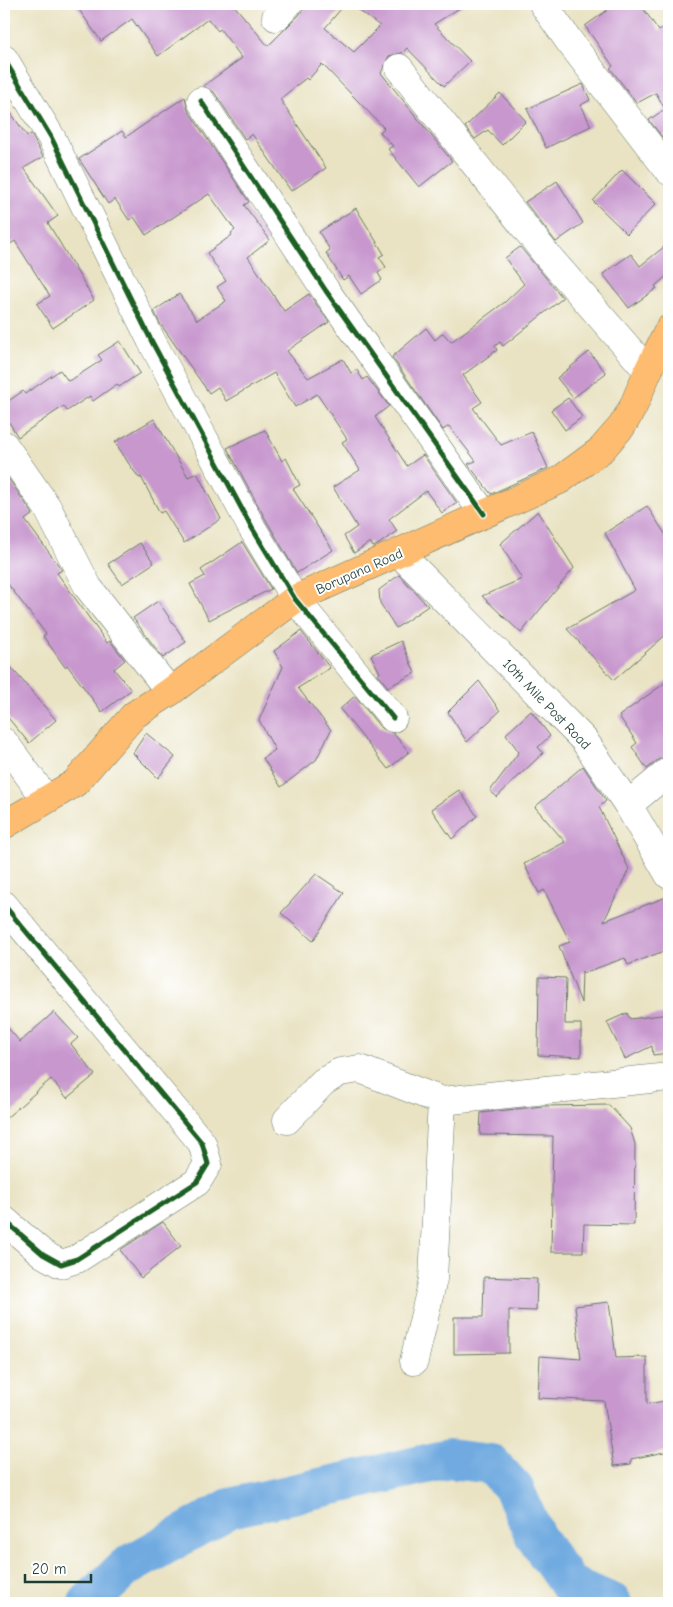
<svg xmlns="http://www.w3.org/2000/svg" width="673" height="1607" font-family="'Comic Neue',sans-serif">
<style>
.lines{fill:none;stroke-linecap:round;stroke-linejoin:round}
.river{stroke:#70aae0;stroke-width:40}
.building{fill:#c797ce}
.minor-casing{stroke:#676;stroke-width:29}
.major-casing{stroke:#676;stroke-width:29}
.minor{stroke:#fff;stroke-width:28}
.major{stroke:#fdbc70;stroke-width:28}
.cycleway-casing{stroke:#fff;stroke-width:8}
.cycleway{stroke:#1b5e20;stroke-width:5}
.labels{text-anchor:middle;stroke-width:4;stroke-linejoin:round;paint-order:stroke}
.street-label{font-size:14px;fill:#1f3d34;stroke:#fff}
</style>
<rect width="100%" height="100%" fill="#fff"/>
<filter id="ink" filterUnits="userSpaceOnUse"><feTurbulence type="fractalNoise" baseFrequency=".02" numOctaves="2"/><feDisplacementMap in="SourceGraphic" scale="10" xChannelSelector="R" yChannelSelector="G"/><feConvolveMatrix kernelMatrix="1 2 1 2 8 2 1 2 1" color-interpolation-filters="sRGB"/></filter>
<filter id="wash" filterUnits="userSpaceOnUse"><feTurbulence type="fractalNoise" baseFrequency=".0096" numOctaves="4" result="noise"/><feDisplacementMap in="SourceGraphic" scale="20" xChannelSelector="R" yChannelSelector="G"/><feGaussianBlur stdDeviation="1.12" result="paint"/><feColorMatrix in="noise" values="0 0 0 0 0 0 0 0 0 0 0 0 0 0 0 0 0 1.4 0 .05"/><feComposite in="paint" operator="in"/></filter>
<g filter="url(#wash)">
<rect width="100%" height="100%" fill="#e9e3c3"/>
<g class="lines">
<path class="river" d="M 88,1603 L 126,1567 L 230,1508 L 449,1459 L 491,1464 L 514,1489 L 535,1536 L 569,1585 L 612,1603"/>
</g>
<g id="blocks">
<g class="building">
<path d="M 75,4 L 233,4 L 268,46 L 299,15 L 307,4 L 345,4 L 325,28 L 354,52 L 380,26 L 350,4 L 466,4 L 434,24 L 470,61 L 444,86 L 407,48 L 402,53 L 389,56 L 381,73 L 452,161 L 419,187 L 388,149 L 393,146 L 380,132 L 384,128 L 322,64 L 308,80 L 306,78 L 280,99 L 326,168 L 291,191 L 252,134 L 245,139 L 214,92 L 203,86 L 242,58 L 220,29 L 218,31 L 208,19 L 158,56 L 132,19 L 101,41 Z"/>
<path d="M 616,4 L 640,4 L 659,31 L 669,23 L 669,131 L 662,137 L 649,120 L 665,109 L 656,93 L 637,103 L 610,68 L 613,66 L 585,26 Z"/>
<path d="M 583,84 L 590,100 L 581,105 L 591,126 L 546,148 L 527,109 Z"/>
<path d="M 500,93 L 526,121 L 502,145 L 488,130 L 475,139 L 465,127 Z"/>
<path d="M 185,97 L 188,110 L 249,202 L 244,205 L 270,240 L 248,257 L 284,311 L 309,294 L 329,322 L 287,351 L 308,378 L 343,359 L 351,373 L 357,370 L 363,380 L 367,377 L 389,406 L 375,417 L 407,466 L 423,455 L 457,503 L 442,513 L 426,491 L 389,519 L 397,531 L 379,544 L 373,547 L 370,542 L 354,553 L 344,536 L 357,527 L 333,487 L 360,470 L 342,442 L 347,439 L 317,394 L 295,407 L 274,373 L 226,401 L 218,387 L 209,393 L 159,322 L 154,311 L 179,294 L 197,320 L 226,301 L 217,287 L 226,281 L 207,253 L 232,235 L 231,233 L 235,230 L 209,194 L 146,235 L 134,217 L 129,220 L 115,199 L 108,204 L 79,159 L 122,131 L 126,137 Z"/>
<path d="M 4,103 L 27,136 L 31,134 L 43,157 L 24,168 L 58,216 L 48,223 L 94,300 L 53,328 L 37,304 L 50,296 L 15,241 L 4,248 Z"/>
<path d="M 622,170 L 656,204 L 627,234 L 593,201 Z"/>
<path d="M 557,181 L 583,223 L 556,242 L 525,202 Z"/>
<path d="M 356,208 L 384,254 L 379,257 L 386,267 L 378,273 L 382,280 L 361,294 L 349,276 L 343,280 L 326,253 L 330,250 L 319,232 Z"/>
<path d="M 669,243 L 669,274 L 655,286 L 657,288 L 629,308 L 603,274 L 631,254 L 640,266 Z"/>
<path d="M 520,247 L 563,298 L 503,346 L 500,342 L 495,346 L 497,350 L 463,375 L 482,402 L 473,408 L 501,445 L 532,432 L 548,468 L 491,494 L 468,464 L 476,461 L 449,426 L 443,430 L 392,357 L 426,328 L 435,340 L 443,333 L 451,342 L 505,302 L 524,284 L 505,258 Z"/>
<path d="M 120,341 L 140,373 L 119,387 L 117,384 L 93,401 L 90,396 L 67,411 L 64,406 L 18,437 L 4,414 L 4,404 L 23,391 L 25,394 L 60,370 L 68,381 L 74,378 L 102,360 L 98,355 Z"/>
<path d="M 589,352 L 606,373 L 573,398 L 557,378 Z"/>
<path d="M 568,398 L 582,417 L 565,430 L 551,410 Z"/>
<path d="M 154,419 L 188,477 L 197,473 L 221,519 L 184,543 L 164,511 L 160,513 L 141,477 L 139,478 L 129,464 L 115,442 Z"/>
<path d="M 265,430 L 282,461 L 286,458 L 300,485 L 293,489 L 333,550 L 297,573 L 266,520 L 227,448 Z"/>
<path d="M 8,478 L 33,514 L 25,520 L 62,570 L 57,573 L 107,643 L 110,641 L 125,660 L 114,669 L 131,690 L 102,712 L 67,665 L 65,667 L 43,636 L 46,634 L 4,579 L 4,481 Z"/>
<path d="M 647,506 L 669,540 L 669,632 L 614,680 L 567,629 L 635,590 L 605,533 Z"/>
<path d="M 538,511 L 574,568 L 521,633 L 482,596 L 522,579 L 500,544 Z"/>
<path d="M 242,542 L 271,589 L 209,620 L 190,584 L 205,576 L 201,570 Z"/>
<path d="M 140,543 L 154,563 L 122,584 L 108,564 Z"/>
<path d="M 399,575 L 428,606 L 396,628 L 380,603 L 379,590 Z"/>
<path d="M 158,601 L 186,642 L 163,658 L 133,618 Z"/>
<path d="M 301,631 L 330,668 L 298,688 L 331,730 L 316,760 L 281,787 L 263,758 L 275,750 L 259,720 L 283,667 L 274,651 Z"/>
<path d="M 401,641 L 415,673 L 388,687 L 378,675 L 380,673 L 371,655 Z"/>
<path d="M 4,659 L 56,720 L 29,743 L 4,713 Z"/>
<path d="M 669,680 L 669,756 L 659,759 L 647,769 L 632,747 L 637,743 L 619,716 Z"/>
<path d="M 479,681 L 500,711 L 467,742 L 448,712 Z"/>
<path d="M 355,696 L 381,728 L 393,733 L 409,752 L 388,769 L 340,709 Z"/>
<path d="M 531,711 L 550,736 L 538,747 L 543,753 L 497,797 L 490,791 L 519,752 L 506,734 Z"/>
<path d="M 146,733 L 175,757 L 158,778 L 133,753 Z"/>
<path d="M 583,766 L 606,801 L 599,807 L 629,869 L 604,921 L 669,896 L 669,949 L 628,965 L 625,958 L 583,973 L 582,971 L 581,1003 L 559,946 L 570,942 L 544,890 L 539,893 L 524,864 L 565,842 L 535,807 Z"/>
<path d="M 459,790 L 477,816 L 452,839 L 431,809 Z"/>
<path d="M 316,874 L 344,893 L 313,941 L 281,913 Z"/>
<path d="M 539,977 L 566,978 L 565,1024 L 581,1024 L 581,1057 L 538,1055 Z"/>
<path d="M 54,1012 L 78,1038 L 71,1044 L 95,1075 L 67,1098 L 51,1079 L 4,1120 L 4,1023 L 20,1042 Z"/>
<path d="M 627,1013 L 630,1019 L 669,1014 L 669,1053 L 653,1055 L 652,1046 L 625,1059 L 607,1022 Z"/>
<path d="M 609,1105 L 630,1128 L 635,1144 L 634,1225 L 584,1224 L 583,1252 L 551,1252 L 553,1136 L 480,1135 L 481,1113 L 543,1106 Z"/>
<path d="M 163,1222 L 181,1246 L 141,1278 L 120,1250 Z"/>
<path d="M 484,1277 L 537,1279 L 536,1311 L 509,1310 L 509,1353 L 454,1354 L 454,1317 L 483,1317 Z"/>
<path d="M 609,1302 L 616,1358 L 647,1357 L 647,1404 L 665,1401 L 669,1420 L 669,1451 L 631,1459 L 631,1464 L 614,1466 L 604,1401 L 538,1398 L 540,1356 L 581,1359 L 575,1306 Z"/>
</g>
</g>
</g>
<g filter="url(#ink)">
<use href="#blocks" fill-opacity="0" stroke="#676" stroke-width="1"/>
<g class="lines">
<defs>
<g id="minor">
<path d="M 543,4 L 569,41 L 669,171"/>
<path d="M 276,17 L 288,4"/>
<path d="M 4,59 L 51,137 L 151,340 L 252,528 L 295,599 L 393,718"/>
<path d="M 399,68 L 546,254 L 648,371"/>
<path d="M 201,101 L 326,291 L 484,514"/>
<path d="M 4,445 L 47,507 L 88,587 L 170,692"/>
<path d="M 399,553 L 584,740 L 628,805 L 669,875"/>
<path d="M 4,742 L 46,799"/>
<path d="M 628,805 L 669,771"/>
<path d="M 4,905 L 202,1143 L 208,1164 L 197,1182 L 77,1259 L 61,1264 L 43,1254 L 4,1220"/>
<path d="M 287,1120 L 323,1082 L 340,1072 L 360,1069 L 442,1101 L 669,1077"/>
<path d="M 414,1361 L 433,1279 L 442,1101"/>
</g>
<path id="major" d="M 4,825 L 75,783 L 134,715 L 170,692 L 295,599 L 560,480 L 601,450 L 622,426 L 633,407 L 648,371 L 669,329"/>
</defs>
<use href="#minor" class="minor-casing"/>
<use href="#major" class="major-casing"/>
<use href="#minor" class="minor"/>
<use href="#major" class="major"/>
<defs>
<g id="cycleway">
<path d="M 4,59 L 51,137 L 151,340 L 252,528 L 295,599 L 393,718"/>
<path d="M 201,101 L 326,291 L 484,514"/>
<path d="M 4,905 L 202,1143 L 208,1164 L 197,1182 L 77,1259 L 61,1264 L 43,1254 L 4,1220"/>
</g>
</defs>
<use href="#cycleway" class="cycleway-casing"/>
<use href="#cycleway" class="cycleway"/>
</g>
</g>
<g class="labels">
<g class="street-label">
<text transform="translate(359 571) rotate(-24)" y="5">Borupana Road</text>
<text transform="translate(547 704) rotate(46)" y="5">10th Mile Post Road</text>
</g>
</g>
<rect width="673" height="1607" fill="none" stroke="#fff" stroke-width="20"/>
<path d="M25 1574v8h66v-8" fill="none" stroke="#1f3d34" stroke-width="2.5"/>
<text x="32" y="1574" font-size="15" fill="#1f3d34" stroke="#ffffff" stroke-width="4" paint-order="stroke">20 m</text>
</svg>
